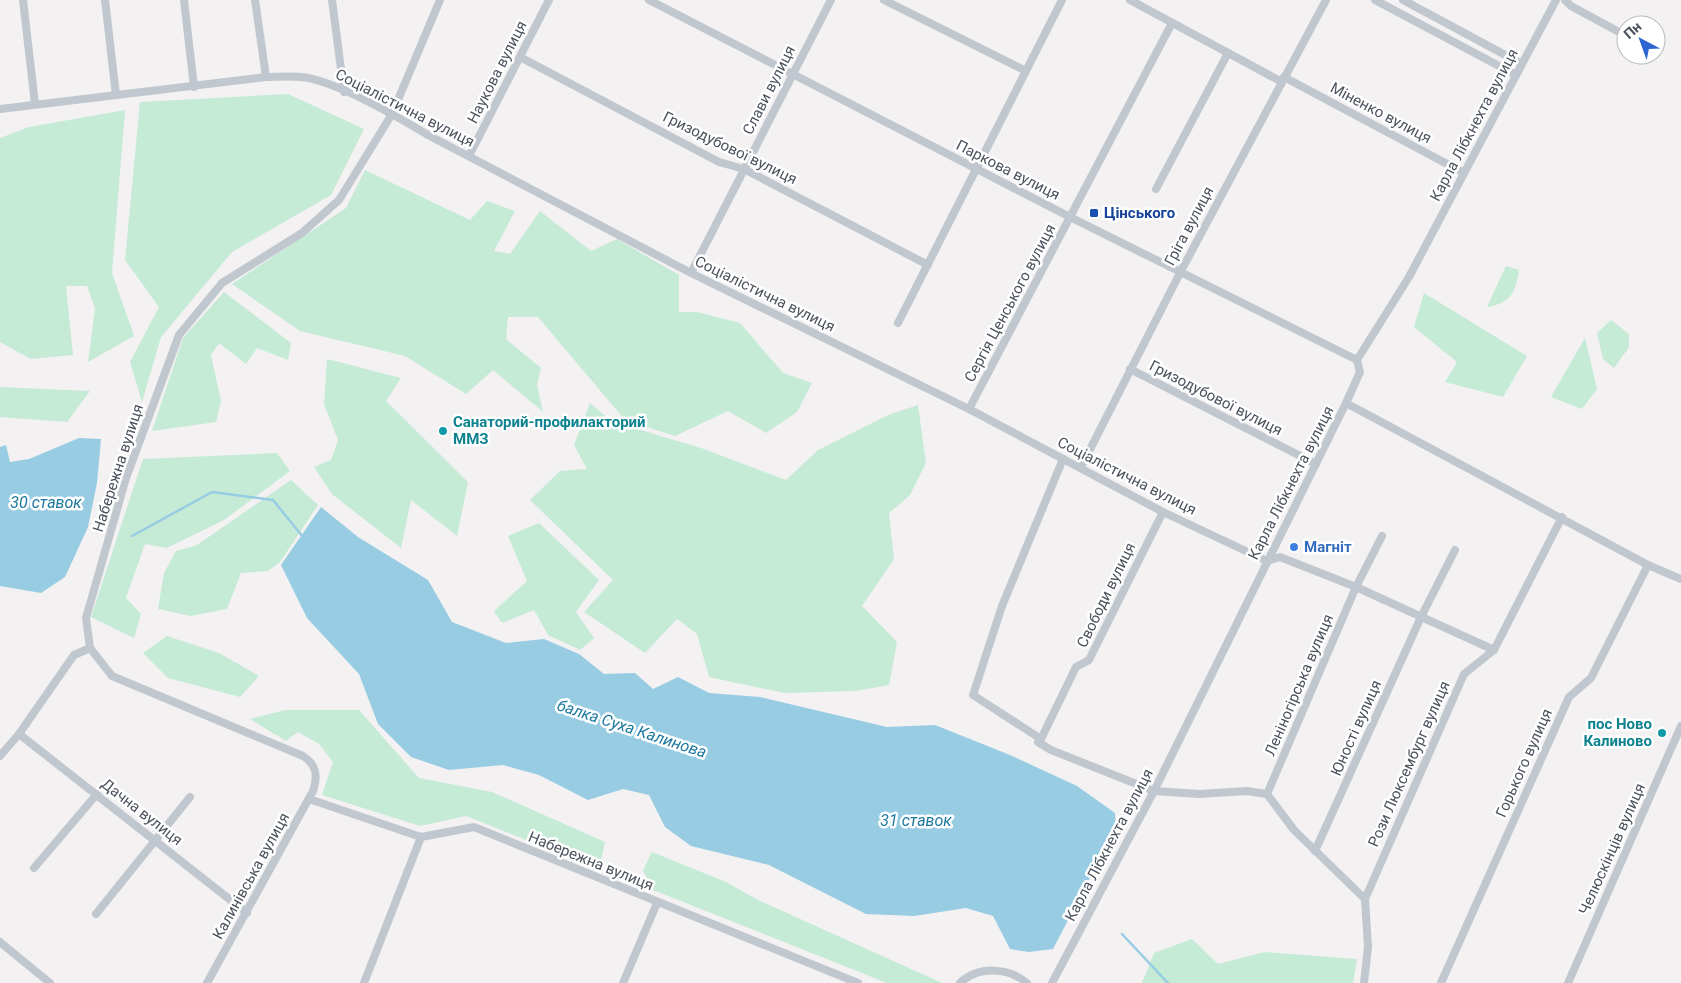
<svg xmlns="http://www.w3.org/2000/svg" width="1681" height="983" font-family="Roboto,sans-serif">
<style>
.green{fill:#c5ebd7}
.water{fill:#97cce3}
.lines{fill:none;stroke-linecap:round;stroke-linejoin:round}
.stream{stroke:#97cce3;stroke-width:2.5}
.minor{stroke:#c1c7ce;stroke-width:8}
.transit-dot{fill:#1a4fb4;stroke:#fff;stroke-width:2}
.culture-dot{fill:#0f9aa8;stroke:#fff;stroke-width:2}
.shop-dot{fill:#3f7fe0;stroke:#fff;stroke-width:2}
.labels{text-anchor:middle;stroke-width:5;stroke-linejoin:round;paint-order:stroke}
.street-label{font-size:15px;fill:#4b525d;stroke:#fff}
.transit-label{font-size:15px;font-weight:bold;fill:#164399;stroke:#fff;text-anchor:start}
.culture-label{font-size:15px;font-weight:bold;fill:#0d838f;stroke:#fff;text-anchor:start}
.shop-label{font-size:15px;font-weight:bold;fill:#366cbe;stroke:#fff;text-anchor:start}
.water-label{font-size:16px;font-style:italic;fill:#1c779e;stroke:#fff}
</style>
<rect width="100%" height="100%" fill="#f3f1f1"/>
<g class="green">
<path d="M 288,94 L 364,129 L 331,195 L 232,252 L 161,337 L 142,402 L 130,362 L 159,307 L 125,260 L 140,102 Z"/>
<path d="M 125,110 L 112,273 L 134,336 L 88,362 L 95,308 L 87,286 L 66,286 L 73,355 L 31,359 L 0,342 L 0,138 L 29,127 Z"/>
<path d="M 365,170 L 470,220 L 487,201 L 515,211 L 494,251 L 510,254 L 540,211 L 591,251 L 617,239 L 679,275 L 679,312 L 697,312 L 740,323 L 783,373 L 812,383 L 797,412 L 766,433 L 728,411 L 675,436 L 625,420 L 538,317 L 508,317 L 506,339 L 541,368 L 537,385 L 543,412 L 493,370 L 466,394 L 405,356 L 300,331 L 232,284 L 346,208 Z"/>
<path d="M 1506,266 L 1519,270 C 1515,293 1511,303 1487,307 Z"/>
<path d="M 224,292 L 291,343 L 288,360 L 257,348 L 246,364 L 219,343 L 211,355 L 221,401 L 216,422 L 152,431 L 183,338 Z"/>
<path d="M 1424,293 L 1527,356 L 1503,397 L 1445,382 L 1457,362 L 1414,327 Z"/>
<path d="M 1611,320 L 1629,334 L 1629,347 L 1614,368 L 1603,359 L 1597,333 Z"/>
<path d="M 1585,338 L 1597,389 L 1582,409 L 1551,397 Z"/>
<path d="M 327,359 L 401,378 L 386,401 L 468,482 L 457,536 L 411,500 L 401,548 L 332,494 L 314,467 L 331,460 L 338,440 L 324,404 Z"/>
<path d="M 0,387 L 90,391 L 67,422 L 0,417 Z"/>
<path d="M 590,403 L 611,421 L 704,449 L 786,480 L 818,450 L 888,415 L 918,405 L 926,463 L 910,495 L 889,513 L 894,559 L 862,606 L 897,642 L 889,685 L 856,691 L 784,693 L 709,677 L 697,634 L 677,619 L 645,653 L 584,612 L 613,580 L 530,500 L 560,471 L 587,469 L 574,445 Z"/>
<path d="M 277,453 L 290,471 L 224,520 L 167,548 L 145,544 L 126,598 L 141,614 L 134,638 L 91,617 L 143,459 Z"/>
<path d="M 291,480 L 318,505 L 280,562 L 268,571 L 241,573 L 227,609 L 191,616 L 158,609 L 164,573 L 176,551 L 197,545 Z"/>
<path d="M 539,523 L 599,580 L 576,612 L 594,638 L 580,650 L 548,635 L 534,610 L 502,623 L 494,611 L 527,581 L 508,536 Z"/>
<path d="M 167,636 L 219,653 L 259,676 L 240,697 L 168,678 L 143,653 Z"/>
<path d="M 285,710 L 359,710 L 419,778 L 492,792 L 605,842 L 599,869 L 466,816 L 420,826 L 322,795 L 333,762 L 319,744 L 298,732 L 286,741 L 250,719 Z"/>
<path d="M 652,852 L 726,882 L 758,900 L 942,983 L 887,983 L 653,890 L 643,870 Z"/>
<path d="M 1192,939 L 1218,964 L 1265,952 L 1357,959 L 1353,983 L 1142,983 L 1154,953 Z"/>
</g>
<g class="water">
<path d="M 79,438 L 101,439 L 97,483 L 88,527 L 65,577 L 41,593 L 0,586 L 0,447 L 6,445 L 10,462 L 29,459 Z"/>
<path d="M 321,507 L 358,537 L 428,580 L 452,622 L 506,643 L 544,639 L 579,654 L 604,674 L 635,673 L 653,689 L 678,677 L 709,693 L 760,697 L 887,727 L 935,725 L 1010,755 L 1077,786 L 1115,813 L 1116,828 L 1053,949 L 1029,952 L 1010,949 L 993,916 L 966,908 L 914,916 L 866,914 L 769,865 L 691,846 L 665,827 L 649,795 L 623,789 L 588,800 L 539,775 L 503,765 L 449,770 L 411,757 L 378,724 L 359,674 L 307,618 L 281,565 Z"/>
</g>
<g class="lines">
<g class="stream">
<path d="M 132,536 L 212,492 L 273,500 L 303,537"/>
<path d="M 1122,934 L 1168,983"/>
</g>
<g class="minor">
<path d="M 23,0 L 35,104"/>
<path d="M 105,0 L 116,95"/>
<path d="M 184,0 L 194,87"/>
<path d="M 255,0 L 266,77"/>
<path d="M 332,0 L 344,92"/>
<path d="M 649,0 L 1070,217 L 1357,360"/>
<path d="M 884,0 L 1026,71"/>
<path d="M 1130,0 L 1282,82"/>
<path d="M 1375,0 L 1516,75"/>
<path d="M 1403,0 L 1522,64"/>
<path d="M 1565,0 L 1571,6 L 1619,32"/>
<path d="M 520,57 L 719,162 L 744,169 L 928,265"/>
<path d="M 1284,77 L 1464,173"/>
<path d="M 0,109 L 266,77 C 277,77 289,76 301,77 C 335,80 398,117 428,135 L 691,273 L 969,409 L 1163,512 L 1267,561 L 1280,557 L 1356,587 L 1494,650"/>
<path d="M 469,156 L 549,0"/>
<path d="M 1156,189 L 1228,53"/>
<path d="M 691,273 L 831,0"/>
<path d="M 898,323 L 1062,0"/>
<path d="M 1130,369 L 1316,464"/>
<path d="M 1346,403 L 1648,565 L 1681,579"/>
<path d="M 969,409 L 1172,23"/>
<path d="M 1063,459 L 1002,606 L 973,695 L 1041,739 L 1038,742 L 1051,750 L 1154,791 L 1199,794 L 1247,791 L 1267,794 L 1294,830 L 1365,899 L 1368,947 L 1364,983"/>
<path d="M 1081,467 L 1181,271 L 1326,0"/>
<path d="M 19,734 L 247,913"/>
<path d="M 1041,739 L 1076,667 L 1089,660 L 1163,512"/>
<path d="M 0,756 L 19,734 L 74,655 L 90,648"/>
<path d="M 1267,794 L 1356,587 L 1382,536"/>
<path d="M 309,799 L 421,837 L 474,827 L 858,983"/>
<path d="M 1315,851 L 1421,617 L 1455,550"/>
<path d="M 34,868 L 97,794"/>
<path d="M 1365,899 L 1464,674 L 1494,650 L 1562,517"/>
<path d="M 96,914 L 190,797"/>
<path d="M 0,942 L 50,983"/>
<path d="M 207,983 L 313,791 C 318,777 317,765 303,756 L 112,676 L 90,648 L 86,618 L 126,478 L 179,335 L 222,283 L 302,233 L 339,200 L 392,114 L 440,0"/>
<path d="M 364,983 L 421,837"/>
<path d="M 623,983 L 657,903"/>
<path d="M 960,983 C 978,966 1008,967 1027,983"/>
<path d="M 1052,983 L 1154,791 L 1346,403 L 1360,372 L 1357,360 L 1409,277 L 1556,0"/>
<path d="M 1441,983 L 1569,697 L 1591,678 L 1648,565"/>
<path d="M 1568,983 L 1681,726"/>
</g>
</g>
<rect class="transit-dot" x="1089" y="208" width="10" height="10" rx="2.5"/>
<g class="culture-dot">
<circle cx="443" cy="431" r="5"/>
<circle cx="1662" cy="733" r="5"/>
</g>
<circle class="shop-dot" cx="1294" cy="547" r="5"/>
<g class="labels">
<g class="street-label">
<text transform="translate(497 72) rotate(-63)" y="5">Наукова вулиця</text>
<text transform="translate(769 90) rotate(-63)" y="5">Слави вулиця</text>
<text transform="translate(405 108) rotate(27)" y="5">Соціалістична вулиця</text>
<text transform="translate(1381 113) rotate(28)" y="5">Міненко вулиця</text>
<text transform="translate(1474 125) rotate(-62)" y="5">Карла Лібкнехта вулиця</text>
<text transform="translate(730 148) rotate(26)" y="5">Гризодубової вулиця</text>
<text transform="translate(1008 170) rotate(27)" y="5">Паркова вулиця</text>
<text transform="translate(1189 226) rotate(-62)" y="5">Гріга вулиця</text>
<text transform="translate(765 294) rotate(26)" y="5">Соціалістична вулиця</text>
<text transform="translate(1010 303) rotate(-62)" y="5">Сергія Ценського вулиця</text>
<text transform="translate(1216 398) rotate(27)" y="5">Гризодубової вулиця</text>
<text transform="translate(118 468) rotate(-72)" y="5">Набережна вулиця</text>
<text transform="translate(1127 476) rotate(27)" y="5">Соціалістична вулиця</text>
<text transform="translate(1291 483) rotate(-63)" y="5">Карла Лібкнехта вулиця</text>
<text transform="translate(1106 595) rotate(-64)" y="5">Свободи вулиця</text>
<text transform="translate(1299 685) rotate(-67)" y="5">Леніногірська вулиця</text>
<text transform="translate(1356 728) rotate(-66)" y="5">Юності вулиця</text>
<text transform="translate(1524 763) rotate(-66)" y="5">Горького вулиця</text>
<text transform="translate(1409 764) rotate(-66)" y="5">Рози Люксембург вулиця</text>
<text transform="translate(142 812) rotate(38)" y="5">Дачна вулиця</text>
<text transform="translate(1109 845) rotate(-62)" y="5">Карла Лібкнехта вулиця</text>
<text transform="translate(1612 849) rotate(-66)" y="5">Челюскінців вулиця</text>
<text transform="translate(591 861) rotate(22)" y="5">Набережна вулиця</text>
<text transform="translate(251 876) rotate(-61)" y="5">Калинівська вулиця</text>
</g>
<g class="transit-label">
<text x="1104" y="218">Цінського</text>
</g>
<g class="culture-label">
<text x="453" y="427">Санаторий-профилакторий<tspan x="453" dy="17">ММЗ</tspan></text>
<text x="1652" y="729" text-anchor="end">пос Ново<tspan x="1652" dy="17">Калиново</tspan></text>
</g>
<g class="shop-label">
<text x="1304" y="552">Магніт</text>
</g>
<g class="water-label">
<text x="46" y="508">30 ставок</text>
<text transform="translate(632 728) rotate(18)" y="6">балка Суха Калинова</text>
<text x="916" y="826">31 ставок</text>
</g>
</g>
<g transform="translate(1641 40) rotate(319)"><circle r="24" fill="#ffffff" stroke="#b7babe"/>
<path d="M0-4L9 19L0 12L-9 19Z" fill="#2d65d1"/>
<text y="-8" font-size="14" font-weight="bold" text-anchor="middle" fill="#4b525d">Пн</text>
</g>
</svg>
